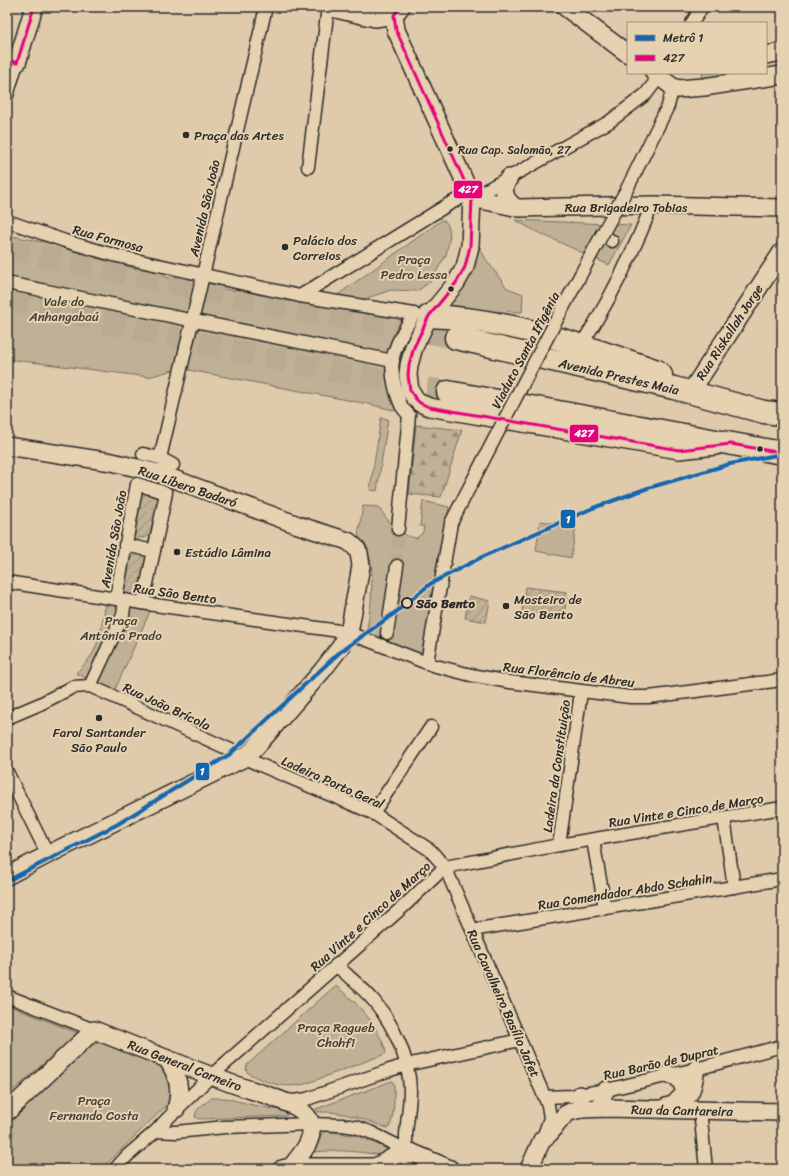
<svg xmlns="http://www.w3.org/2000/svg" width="789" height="1176" font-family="Sriracha,sans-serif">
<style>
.green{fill:#c0b095;stroke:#766e60}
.forest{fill:url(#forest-firs);stroke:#766e60}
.garden{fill:url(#garden-furrows);stroke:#766e60}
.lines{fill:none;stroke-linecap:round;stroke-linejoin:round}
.street-tunnel{stroke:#bbaa91;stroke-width:12;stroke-dasharray:12 6;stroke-linecap:butt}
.highway-tunnel{stroke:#bbaa91;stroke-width:22;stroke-dasharray:22 11;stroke-linecap:butt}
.street-casing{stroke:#2b2b2b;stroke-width:15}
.secondary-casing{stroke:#2b2b2b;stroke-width:20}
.highway-casing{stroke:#2b2b2b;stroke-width:25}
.street{stroke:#e6d1b0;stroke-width:12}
.secondary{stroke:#e6d1b0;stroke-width:17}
.highway{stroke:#e6d1b0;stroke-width:22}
.street-bridge-casing{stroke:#2b2b2b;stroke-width:15;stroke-linecap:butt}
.street-bridge{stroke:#e6d1b0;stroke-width:12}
.bus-1-casing{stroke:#e6d1b0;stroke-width:6}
.bus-1{stroke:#e5007d;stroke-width:3}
.metro-1-casing{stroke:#e6d1b0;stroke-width:7}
.metro-1{stroke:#1266af;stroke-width:4}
.poi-dot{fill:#2b2b2b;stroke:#e6d1b0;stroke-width:1.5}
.stop-dot{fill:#e6d1b0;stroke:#2b2b2b;stroke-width:2}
.labels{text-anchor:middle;stroke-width:4;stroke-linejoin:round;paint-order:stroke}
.bus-label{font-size:12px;fill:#2b2b2b;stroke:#e6d1b0;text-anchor:start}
.poi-label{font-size:13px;fill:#2b2b2b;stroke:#e6d1b0;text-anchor:start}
.street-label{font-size:13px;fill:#2b2b2b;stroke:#e6d1b0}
.park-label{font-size:13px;fill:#413f3b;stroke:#e6d1b0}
.stop-label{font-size:13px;font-weight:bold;fill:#2b2b2b;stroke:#e6d1b0;text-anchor:start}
.line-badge{stroke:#e6d1b0;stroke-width:1.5}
.badge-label{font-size:11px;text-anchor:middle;font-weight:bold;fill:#fff}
</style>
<defs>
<pattern id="forest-firs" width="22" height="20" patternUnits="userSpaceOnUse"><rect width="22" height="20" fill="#c0b095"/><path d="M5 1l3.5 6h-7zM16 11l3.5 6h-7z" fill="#9c8f7a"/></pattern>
<pattern id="garden-furrows" width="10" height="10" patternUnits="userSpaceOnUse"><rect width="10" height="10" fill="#c0b095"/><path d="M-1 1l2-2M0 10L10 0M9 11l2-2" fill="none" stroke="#9c8f7a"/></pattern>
</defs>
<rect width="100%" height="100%" fill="#dfcaab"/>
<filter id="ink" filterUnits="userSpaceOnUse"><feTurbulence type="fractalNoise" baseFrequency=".025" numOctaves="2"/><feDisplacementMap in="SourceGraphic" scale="8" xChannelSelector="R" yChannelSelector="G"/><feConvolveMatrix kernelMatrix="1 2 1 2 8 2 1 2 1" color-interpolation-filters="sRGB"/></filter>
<g filter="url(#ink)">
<g class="green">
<path d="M 702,73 L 741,73 L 703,79 Z"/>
<path d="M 442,220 L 445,221 L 448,225 L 450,235 L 446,255 L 430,282 L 417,291 L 391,290 L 341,307 L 416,315 C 407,336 393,361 397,385 C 398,393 406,405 410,414 L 368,404 L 184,369 L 173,370 L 149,377 L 7,359 L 7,235 L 54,244 L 85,255 L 188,283 L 303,302 L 325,304 Z"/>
<path d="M 515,220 L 631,225 L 609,265 L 535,231 Z"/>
<path d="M 480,247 L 485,258 L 507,288 L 523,294 L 522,312 L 442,310 L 472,272 Z"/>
<path d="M 381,418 L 388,419 L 377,491 L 370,490 Z"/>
<path d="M 423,501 L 449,507 L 423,656 L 366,635 L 371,603 L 372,578 L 371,562 L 365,543 L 358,536 L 363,506 L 378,507 C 388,520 399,537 417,538 L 423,532 L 424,526 L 420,526 Z"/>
<path d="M 540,521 L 576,526 L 571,558 L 536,551 Z"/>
<path d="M 106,603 L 151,609 L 114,692 L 76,673 C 83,666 91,658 95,649 C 101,635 103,618 106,603 Z"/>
<path d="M 335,986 L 337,987 C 360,1005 376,1023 386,1051 L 385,1054 L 308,1083 C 287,1090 266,1083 248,1073 L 246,1070 L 247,1065 Z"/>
<path d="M 7,1005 L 78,1033 L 7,1096 Z"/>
<path d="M 97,1043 L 105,1043 L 159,1064 L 165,1069 L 170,1076 L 171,1098 L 167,1105 L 101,1169 L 7,1169 L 7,1123 L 88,1047 Z"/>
<path d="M 392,1081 L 394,1084 C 394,1098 395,1114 389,1128 L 387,1128 C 363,1119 344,1111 318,1112 L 316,1109 Z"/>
<path d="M 212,1098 L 225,1098 L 253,1105 L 284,1111 L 286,1113 L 287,1115 L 286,1116 L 199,1119 L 195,1117 C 196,1107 205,1104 212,1098 Z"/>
<path d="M 325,1131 L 359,1136 L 385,1148 L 386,1152 L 382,1155 C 358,1152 340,1149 315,1152 L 311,1150 L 312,1146 Z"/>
</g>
<path class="forest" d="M 416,425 L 462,430 L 441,497 L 409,494 Z"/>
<g class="garden">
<path d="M 140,490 L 161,496 L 153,534 L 144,538 L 139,537 L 137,543 L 131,542 Z"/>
<path d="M 130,550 L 148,553 L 139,598 L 122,595 Z"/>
<path d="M 525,587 L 567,592 L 564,617 L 522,612 Z"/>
<path d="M 469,596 L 490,601 L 486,622 L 465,618 Z"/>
</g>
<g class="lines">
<path class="street-tunnel" d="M 397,566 L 398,529"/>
<g class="highway-tunnel">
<path d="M 7,249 L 310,313 L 414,330 L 456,338"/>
<path d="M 7,299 L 143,331 L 308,366 L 448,392"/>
</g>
<defs>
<g id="street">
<path d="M 692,23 L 702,7"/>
<path d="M 10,61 L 12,79 L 17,63"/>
<path d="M 7,96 L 12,79"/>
<path d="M 308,167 L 328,7"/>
<path d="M 628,187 L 668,106 L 673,87"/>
<path d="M 472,198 L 609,122 L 646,94 L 662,73"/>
<path d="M 7,221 L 65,241 L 117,256 L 300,296 L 414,314 C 407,325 399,337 395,350 C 389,365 394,390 401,405 C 402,408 406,412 409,415 L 398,529"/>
<path d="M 601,235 L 612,241"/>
<path d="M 7,283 L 393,361"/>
<path d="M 300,296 L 449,204 L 459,199"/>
<path d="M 581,345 C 610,301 633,253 652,205"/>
<path d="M 143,454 L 160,458 L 173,465"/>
<path d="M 160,458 L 266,7"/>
<path d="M 125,545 L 154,551"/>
<path d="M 7,582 L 155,605 L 339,631"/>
<path d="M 116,598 L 137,484 L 166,493 L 143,603"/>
<path d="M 349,633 L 432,665 L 471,675 L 510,682 L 630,697 L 649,697 L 782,680"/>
<path d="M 387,633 L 397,566"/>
<path d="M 427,663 L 451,523"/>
<path d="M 90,686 L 123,615 L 125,600"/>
<path d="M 7,718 L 40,704 L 73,687 L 90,686 L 233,751"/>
<path d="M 244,758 L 373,813 L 430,850 L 445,867 L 548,1105 L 550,1118 L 544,1135"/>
<path d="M 7,772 L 44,847"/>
<path d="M 373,813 L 431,727"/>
<path d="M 724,818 L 734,887"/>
<path d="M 593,840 L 605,908"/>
<path d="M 559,845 L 581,692"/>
<path d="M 472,930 L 782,879"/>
<path d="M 336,965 C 349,977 363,988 374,1001 C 394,1025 409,1058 410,1090 C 410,1105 407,1120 406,1135 C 406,1147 407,1158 408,1169"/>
<path d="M 7,996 L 94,1030"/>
<path d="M 545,1097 L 572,1096 L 606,1090 L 696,1069 L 782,1046"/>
<path d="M 286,1100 L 294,1101 L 307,1099 L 387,1071 L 406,1065 L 520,1040"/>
<path d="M 700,1110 L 706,1169"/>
<path d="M 156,1131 L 176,1132 L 225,1127 L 310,1124 L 342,1125 L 356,1127 L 370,1132 L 406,1150"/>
<path d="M 115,1169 L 127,1156 L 156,1131 L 166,1120 L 211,1076 L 405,905 L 445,867 L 559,845 L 782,808"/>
</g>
<g id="secondary">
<path d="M 327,7 L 375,18 L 394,15 L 401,7"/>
<path d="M 565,7 L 628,54"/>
<path d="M 394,15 L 396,30 L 459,169 L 472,198 L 470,246 L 465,267 L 456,283 L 429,316 L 414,347 L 409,365 L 408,375 L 410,390 L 415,398 L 420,403 L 429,407 L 679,450 L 716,446"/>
<path d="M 766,55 L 782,52"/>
<path d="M 7,60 L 17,63 L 34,7"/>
<path d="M 654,73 L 673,87 L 678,89 L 704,87 L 782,75"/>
<path d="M 509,178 C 501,189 504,199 515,207"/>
<path d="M 472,198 L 519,208 L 652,205 L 782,208"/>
<path d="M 690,393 L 782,252"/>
<path d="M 7,446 L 112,462 L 158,473 L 298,525 L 348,541 L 356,548 L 359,553 L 361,566 L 349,633 L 339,649 L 322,671 L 256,747 L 244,758 L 47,855 L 7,876"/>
<path d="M 167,1059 C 178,1075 182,1090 176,1109"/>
<path d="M 668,1075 C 669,1075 675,1076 675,1076 C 677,1077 679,1079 680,1081 C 686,1089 685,1095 677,1101"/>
<path d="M 606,1090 L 602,1096 L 603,1102 L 607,1108"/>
<path d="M 580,1095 L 582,1109"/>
<path d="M 666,1107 C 692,1100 691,1093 696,1069"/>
<path d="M 7,1112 L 94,1030 C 139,1048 185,1066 230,1083 C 252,1091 275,1096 296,1107 C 301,1110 306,1114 309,1119 C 317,1138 302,1153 291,1167"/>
<path d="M 376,1167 L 406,1150 L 450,1169"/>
<path d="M 282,1169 L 291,1167 L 376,1167 L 383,1169"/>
<path d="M 529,1169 L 542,1140 L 550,1133 L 561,1119 L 566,1114 L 572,1111 L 582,1109 L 607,1108 L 782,1112"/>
</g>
<g id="highway">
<path d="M 429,316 C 509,319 582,345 657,371 L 661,375"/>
<path d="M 456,338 L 674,388 L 764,412 L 782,414"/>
<path d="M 448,392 L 782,453"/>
</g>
</defs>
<use href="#street" class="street-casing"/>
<use href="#secondary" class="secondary-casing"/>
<use href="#highway" class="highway-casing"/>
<use href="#street" class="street"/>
<use href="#secondary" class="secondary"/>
<use href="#highway" class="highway"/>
<defs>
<path id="street-bridge" d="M 451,523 C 509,410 567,298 628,187"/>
</defs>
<use href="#street-bridge" class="street-bridge-casing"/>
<use href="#street-bridge" class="street-bridge"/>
<defs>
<g id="bus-1">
<path d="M 401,7 L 394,15 L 396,30 L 472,198 L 470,246 L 465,267 L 456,283 L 429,316 L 414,347 L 409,365 L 408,375 L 410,390 L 415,398 L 420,403 L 429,407 L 679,450 L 731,444 L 782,453"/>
<path d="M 7,60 L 17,63 L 34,7"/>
</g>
</defs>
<use href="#bus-1" class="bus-1-casing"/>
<use href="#bus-1" class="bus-1"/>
<defs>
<path id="metro-1" d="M 7,881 L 118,824 L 230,754 L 340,652 L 396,612 L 430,584 L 484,556 L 593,508 L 648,488 L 730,464 L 782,454"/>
</defs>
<use href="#metro-1" class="metro-1-casing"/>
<use href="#metro-1" class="metro-1"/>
</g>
</g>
<g class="poi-dot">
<circle cx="186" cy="135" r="4"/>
<circle cx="450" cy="149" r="3.5"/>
<circle cx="285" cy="247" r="4"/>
<circle cx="451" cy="289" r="3.5"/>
<circle cx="760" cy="449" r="3.5"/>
<circle cx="177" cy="552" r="4"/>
<circle cx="506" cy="606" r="4"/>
<circle cx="99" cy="718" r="4"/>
</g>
<circle class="stop-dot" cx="407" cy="603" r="5"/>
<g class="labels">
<g class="bus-label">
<text x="458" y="154">Rua Cap. Salomão, 27</text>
</g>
<g class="poi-label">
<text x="194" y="140">Praça das Artes</text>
<text x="293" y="245">Palácio dos<tspan x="293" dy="15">Correios</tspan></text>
<text x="185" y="557">Estúdio Lâmina</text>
<text x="514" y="604">Mosteiro de<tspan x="514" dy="15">São Bento</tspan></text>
<text x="99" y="737" text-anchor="middle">Farol Santander<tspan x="99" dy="15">São Paulo</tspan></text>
</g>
<g class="street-label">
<text x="626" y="212">Rua Brigadeiro Tobias</text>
<text transform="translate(204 208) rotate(-77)" y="5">Avenida São João</text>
<text transform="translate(108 238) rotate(15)" y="5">Rua Formosa</text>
<text transform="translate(729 332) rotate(-57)" y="5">Rua Riskallah Jorge</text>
<text transform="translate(525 350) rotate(-62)" y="5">Viaduto Santa Ifigênia</text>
<text transform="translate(619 376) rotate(13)" y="5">Avenida Prestes Maia</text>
<text transform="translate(188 486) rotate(19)" y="5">Rua Líbero Badaró</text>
<text transform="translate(113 539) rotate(-80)" y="5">Avenida São João</text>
<text transform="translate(175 593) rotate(8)" y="5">Rua São Bento</text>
<text transform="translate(569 674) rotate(7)" y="5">Rua Florêncio de Abreu</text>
<text transform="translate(167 706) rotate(25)" y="5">Rua João Brícola</text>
<text transform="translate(556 766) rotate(-82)" y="5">Ladeira da Constituição</text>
<text transform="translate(333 782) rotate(24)" y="5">Ladeira Porto Geral</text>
<text transform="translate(686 810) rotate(-9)" y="5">Rua Vinte e Cinco de Março</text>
<text transform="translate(625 891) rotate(-9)" y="5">Rua Comendador Abdo Schahin</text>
<text transform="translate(370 916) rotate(-42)" y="5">Rua Vinte e Cinco de Março</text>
<text transform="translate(504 1003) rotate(66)" y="5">Rua Cavalheiro Basílio Jafet</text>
<text transform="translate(661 1062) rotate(-13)" y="5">Rua Barão de Duprat</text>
<text transform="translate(185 1065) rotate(21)" y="5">Rua General Carneiro</text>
<text transform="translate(682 1110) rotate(1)" y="5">Rua da Cantareira</text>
</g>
<g class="park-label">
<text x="414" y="264">Praça<tspan x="414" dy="15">Pedro Lessa</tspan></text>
<text x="64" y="306">Vale do<tspan x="64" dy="15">Anhangabaú</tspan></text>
<text x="121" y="625">Praça<tspan x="121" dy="15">Antônio Prado</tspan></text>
<text x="336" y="1032">Praça Ragueb<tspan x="336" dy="15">Chohfi</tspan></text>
<text x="94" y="1105">Praça<tspan x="94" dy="15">Fernando Costa</tspan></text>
</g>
<g class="stop-label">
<text x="416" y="608">São Bento</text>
</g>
</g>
<g class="line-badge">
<rect x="453" y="180" width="30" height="19" rx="4" fill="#e5007d"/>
<rect x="569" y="424" width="30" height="19" rx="4" fill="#e5007d"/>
<rect x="560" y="509" width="16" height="20" rx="4" fill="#1266af"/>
<rect x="195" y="762" width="15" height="19" rx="4" fill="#1266af"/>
</g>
<g class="badge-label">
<text x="468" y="193">427</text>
<text x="584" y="437">427</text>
<text x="568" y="523">1</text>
<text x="202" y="775">1</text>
</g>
<rect width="789" height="1176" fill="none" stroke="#e6d1b0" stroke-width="24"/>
<rect x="12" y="12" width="765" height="1152" fill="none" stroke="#2b2b2b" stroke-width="1.5" filter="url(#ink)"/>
<rect x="627" y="22" width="140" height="52" fill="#e6d1b0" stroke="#9b8f7b"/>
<rect x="635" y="35" width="20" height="6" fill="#1266af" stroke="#9b8f7b"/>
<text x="663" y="42" font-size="12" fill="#2b2b2b">Metrô 1</text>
<rect x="635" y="55" width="20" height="6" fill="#e5007d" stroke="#9b8f7b"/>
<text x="663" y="62" font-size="12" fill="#2b2b2b">427</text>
</svg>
